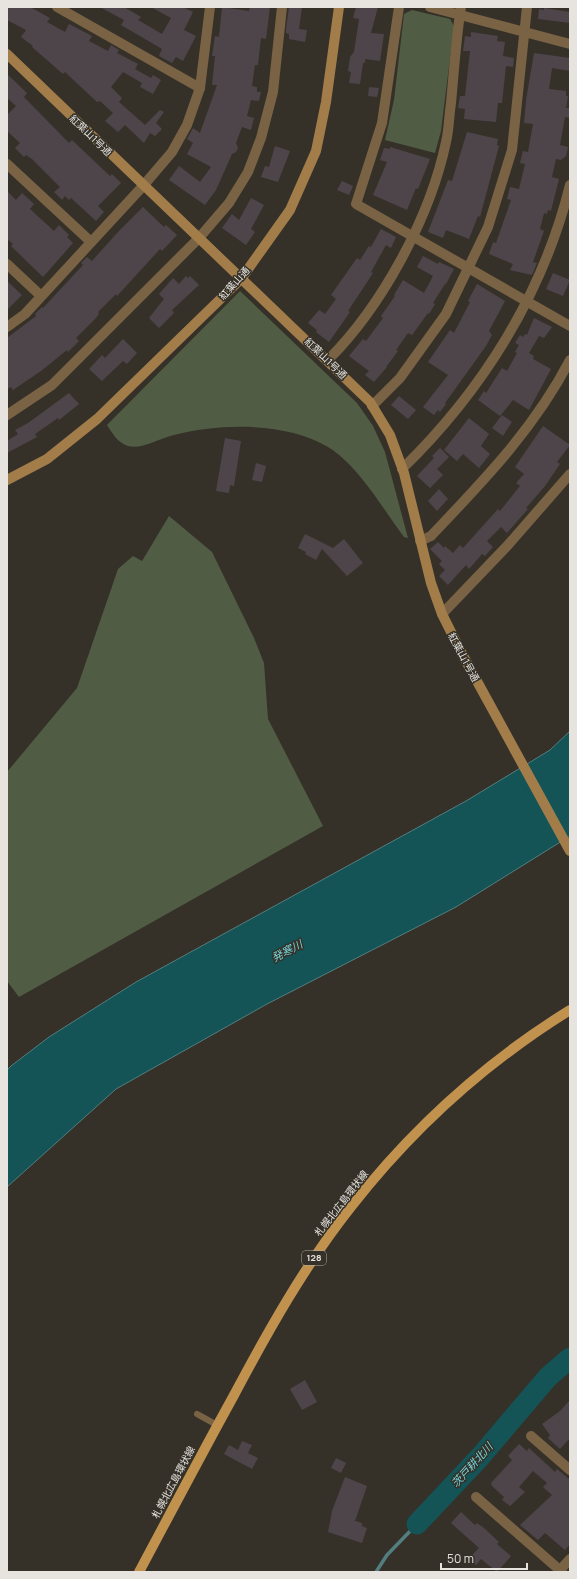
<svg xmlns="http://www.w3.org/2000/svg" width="577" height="1579" font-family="Manrope,'Noto Sans JP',sans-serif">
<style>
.green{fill:#505d44}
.water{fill:#145356;stroke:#537e7f}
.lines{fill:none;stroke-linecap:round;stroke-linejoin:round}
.stream{stroke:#537e7f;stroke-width:3.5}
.river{stroke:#145356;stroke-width:21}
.building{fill:#4e454b}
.lane{stroke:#7a6344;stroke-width:6}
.street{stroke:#7a6344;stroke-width:10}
.secondary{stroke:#a27d4a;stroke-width:10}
.primary{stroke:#c1924e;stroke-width:10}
.labels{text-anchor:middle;stroke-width:3;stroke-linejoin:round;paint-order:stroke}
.shield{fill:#353129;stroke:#b2aea8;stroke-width:1}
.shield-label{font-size:9px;font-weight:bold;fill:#e7e4df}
.street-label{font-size:10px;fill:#e7e4df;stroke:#353129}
.water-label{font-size:11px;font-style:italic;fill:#75d4da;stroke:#353129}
</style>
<rect width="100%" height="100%" fill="#353129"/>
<g class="green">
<path d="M 412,10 L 450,19 L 454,26 L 441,131 L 435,153 L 385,140 L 394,100 L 404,14 Z"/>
<path d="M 240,291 L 357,403 L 373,426 L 385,452 L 408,538 L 404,537 C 383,509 358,465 328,447 C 287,422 221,423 174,435 C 160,438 142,450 128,446 C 118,443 112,433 107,425 Z"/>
<path d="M 169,516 L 212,552 L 254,638 L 264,663 L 268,719 L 323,826 L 19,997 L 7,981 L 7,772 L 77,688 L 118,569 L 133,556 L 142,561 Z"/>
</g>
<path class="water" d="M 570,731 L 570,836 L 456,907 L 267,1004 L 116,1089 L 7,1187 L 7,1070 L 11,1066 L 49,1037 L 136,982 L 466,801 L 550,750 Z"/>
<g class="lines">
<path class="stream" d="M 376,1572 L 387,1555 L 417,1524"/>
<path class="river" d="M 417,1524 L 480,1457 L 548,1377 L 570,1358"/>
</g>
<g class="building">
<path d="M 7,7 L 30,7 L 50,18 L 47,22 L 65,32 L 69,24 L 92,36 L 89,41 L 108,51 L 111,45 L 119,50 L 117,53 L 138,64 L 135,69 L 151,78 L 153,75 L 161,80 L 153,94 L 140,87 L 142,83 L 123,72 L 111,87 L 122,98 L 119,102 L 145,125 L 160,110 L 164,112 L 156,123 L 162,129 L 155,136 L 150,133 L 144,143 L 125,125 L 118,132 L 105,121 L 113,113 L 100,101 L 97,102 L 65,72 L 63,74 L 32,47 L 33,46 L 21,37 L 26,30 L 7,20 Z"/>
<path d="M 100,7 L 124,7 L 141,17 L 138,20 L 162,34 L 171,18 L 151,7 L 183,7 L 193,12 L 184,30 L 196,36 L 183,61 L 176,57 L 172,63 L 159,56 L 162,49 L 121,25 L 124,20 Z"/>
<path d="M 222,7 L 249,11 L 250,7 L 270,7 L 266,39 L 261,38 L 258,65 L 255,65 L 252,86 L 257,87 L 257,92 L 261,92 L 259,101 L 251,100 L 247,116 L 254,118 L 251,130 L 242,127 L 236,143 L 238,148 L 236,152 L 232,154 L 216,190 L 205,205 L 169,180 L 179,166 L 200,182 L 211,167 L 187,154 L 193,143 L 187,139 L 193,128 L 200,133 L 217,85 L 212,85 L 215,56 L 212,56 L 215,36 L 219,37 Z"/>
<path d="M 289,7 L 302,7 L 299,29 L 307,30 L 305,42 L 289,39 L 289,34 L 286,33 L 286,29 Z"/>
<path d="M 356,7 L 378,7 L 371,33 L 384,34 L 380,61 L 365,59 L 365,63 L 363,63 L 360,84 L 349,83 L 351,72 L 348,71 L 350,57 L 354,52 L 359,19 L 353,18 Z"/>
<path d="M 544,8 L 570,12 L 570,23 L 538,19 L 539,9 L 544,10 Z"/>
<path d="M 471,32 L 498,36 L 497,41 L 505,42 L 503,56 L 514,58 L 513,67 L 506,66 L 502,103 L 498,103 L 496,122 L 464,119 L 465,109 L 458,108 L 460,96 L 465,96 L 470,51 L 463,51 L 465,36 L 471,37 Z"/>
<path d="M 534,53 L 570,58 L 570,71 L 552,68 L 549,89 L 566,91 L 566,96 L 568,96 L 566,108 L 570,108 L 570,118 L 565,117 L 560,145 L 568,147 L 566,156 L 561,160 L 556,159 L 552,177 L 559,179 L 551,211 L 548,210 L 547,214 L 544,213 L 540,229 L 544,231 L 533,262 L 537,263 L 532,275 L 510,270 L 513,264 L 489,254 L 493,242 L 496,243 L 511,200 L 507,199 L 510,187 L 519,189 L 525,164 L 520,163 L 523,151 L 528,152 L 533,124 L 524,123 L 526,100 Z"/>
<path d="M 7,74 L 27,93 L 24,97 L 69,143 L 72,140 L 110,176 L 112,174 L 121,183 L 98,206 L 104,212 L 96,221 L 71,198 L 69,200 L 65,196 L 62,200 L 54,192 L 60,187 L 32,159 L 26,155 L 24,157 L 15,148 L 20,143 L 7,131 L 7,115 L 16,106 L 7,98 Z"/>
<path d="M 369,87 L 379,88 L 377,97 L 368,96 Z"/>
<path d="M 467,132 L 498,139 L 497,145 L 499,146 L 480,217 L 478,216 L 469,239 L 446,230 L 443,238 L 428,232 L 448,180 L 452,181 Z"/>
<path d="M 275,146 L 290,151 L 278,182 L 261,177 L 265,166 L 269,167 Z"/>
<path d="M 390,147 L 430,159 L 418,189 L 416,188 L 407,210 L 373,195 L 387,162 L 380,160 L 384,148 L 390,149 Z"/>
<path d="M 342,181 L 353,186 L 349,195 L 337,190 Z"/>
<path d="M 7,191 L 16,200 L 22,193 L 34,204 L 30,209 L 54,231 L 59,225 L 69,235 L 67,237 L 73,243 L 43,277 L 11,246 L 13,244 L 7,239 Z"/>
<path d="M 251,198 L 264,205 L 251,229 L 255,232 L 246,245 L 222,228 L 232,214 L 239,220 Z"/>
<path d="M 143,207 L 164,227 L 166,225 L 177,235 L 162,251 L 160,249 L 117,296 L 116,294 L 98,312 L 99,314 L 95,319 L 76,338 L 79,341 L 68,352 L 67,350 L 41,371 L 13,390 L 11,387 L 7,389 L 7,338 L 36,316 L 35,314 L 42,307 L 43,308 L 83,265 L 81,263 L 87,257 L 92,261 L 118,232 Z"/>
<path d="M 381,229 L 396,237 L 391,248 L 386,245 L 371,272 L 373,273 L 348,311 L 350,312 L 329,342 L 316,332 L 317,330 L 308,323 L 319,310 L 325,314 L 336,299 L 331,295 L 357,258 L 360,260 L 369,246 L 371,247 Z"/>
<path d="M 423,256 L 438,264 L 439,262 L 454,269 L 446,284 L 445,284 L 433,303 L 435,304 L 429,314 L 428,313 L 412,335 L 408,333 L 396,350 L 398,351 L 386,367 L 387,367 L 374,382 L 365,375 L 369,371 L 349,356 L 363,339 L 366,341 L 383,318 L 381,316 L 395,296 L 394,295 L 403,280 L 424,293 L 433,276 L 417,267 Z"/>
<path d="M 553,273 L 570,280 L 563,296 L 546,289 Z"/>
<path d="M 186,276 L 188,278 L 190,276 L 199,285 L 172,310 L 174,313 L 159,328 L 149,318 L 164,299 L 159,294 L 173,278 L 179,284 Z"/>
<path d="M 7,281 L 22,295 L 7,310 Z"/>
<path d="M 477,284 L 505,301 L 489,331 L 492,335 L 486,346 L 445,403 L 446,404 L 440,412 L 438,410 L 434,415 L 423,407 L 448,375 L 428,362 L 450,330 L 454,333 L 470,302 L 468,301 Z"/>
<path d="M 534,318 L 552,327 L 544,338 L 539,336 L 529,353 L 534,356 L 533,359 L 551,369 L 529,410 L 513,400 L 500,416 L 478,400 L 484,391 L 486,393 L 502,368 L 507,371 L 517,353 L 515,352 L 519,345 L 515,343 L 520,335 L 523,337 L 525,334 L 527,335 Z"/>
<path d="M 123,339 L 137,353 L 127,364 L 123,361 L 102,381 L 89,369 L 102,355 L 105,358 Z"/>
<path d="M 69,393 L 79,404 L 59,420 L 58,418 L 35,434 L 37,437 L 7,453 L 7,441 L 18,434 L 15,430 L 28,423 Z"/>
<path d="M 399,396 L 416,410 L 408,419 L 391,405 Z"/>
<path d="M 502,415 L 512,422 L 503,436 L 492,428 Z"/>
<path d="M 469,418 L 489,434 L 481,446 L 490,454 L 479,468 L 463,454 L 457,461 L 444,450 Z"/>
<path d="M 543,426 L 570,445 L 557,462 L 560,464 L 545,486 L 526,508 L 528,509 L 507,533 L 501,527 L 487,541 L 493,547 L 485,556 L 482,554 L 469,569 L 466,565 L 448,585 L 439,576 L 445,570 L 439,564 L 442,561 L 430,549 L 438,542 L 444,548 L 445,546 L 453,553 L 460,545 L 463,548 L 498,509 L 500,511 L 520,486 L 516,483 L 524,474 L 515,467 Z"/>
<path d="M 225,438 L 241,441 L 234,486 L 230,485 L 229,493 L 216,491 Z"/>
<path d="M 440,448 L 449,457 L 437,469 L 443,475 L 430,488 L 417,476 L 434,458 L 432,456 Z"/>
<path d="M 256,463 L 266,466 L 262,482 L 252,480 Z"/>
<path d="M 439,489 L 448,499 L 437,511 L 428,501 Z"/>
<path d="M 305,534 L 333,548 L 344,539 L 363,563 L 347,576 L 322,549 L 316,560 L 305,554 L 306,552 L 298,548 Z"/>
<path d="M 305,1380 L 317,1402 L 302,1410 L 290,1389 Z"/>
<path d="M 570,1400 L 570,1438 L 560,1449 L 548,1438 L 550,1435 L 542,1424 L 560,1411 Z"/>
<path d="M 242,1441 L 252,1445 L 248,1453 L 258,1458 L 252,1469 L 224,1454 L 229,1445 L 238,1450 Z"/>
<path d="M 519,1444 L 527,1451 L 529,1448 L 555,1472 L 557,1469 L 570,1480 L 570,1544 L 565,1550 L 545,1533 L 538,1540 L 520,1525 L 552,1495 L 543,1487 L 547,1483 L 533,1471 L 519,1487 L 525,1492 L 510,1506 L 502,1500 L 504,1497 L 503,1496 L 492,1486 L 491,1483 L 512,1460 L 508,1456 Z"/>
<path d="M 336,1458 L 346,1463 L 341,1473 L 331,1468 Z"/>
<path d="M 345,1477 L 367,1486 L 355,1521 L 362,1523 L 362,1526 L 367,1528 L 362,1543 L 328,1532 L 332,1511 Z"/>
<path d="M 461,1512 L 475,1525 L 477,1523 L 484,1528 L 499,1542 L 497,1544 L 511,1556 L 497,1572 L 481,1559 L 476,1565 L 469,1558 L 479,1548 L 451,1523 Z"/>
</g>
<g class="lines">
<path class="lane" d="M 197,1414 L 217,1425"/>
<g class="street">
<path d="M 57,7 L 200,88"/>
<path d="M 399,7 L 382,123 L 356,204 L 570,326"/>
<path d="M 430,7 L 570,44"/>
<path d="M 7,164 L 91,242"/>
<path d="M 7,264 L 41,296"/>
<path d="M 7,327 L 25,314 L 143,186 L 172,152 L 187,125 L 200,88 L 210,7"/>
<path d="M 328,360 C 382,306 430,218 446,142 C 449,130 449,116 451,103 C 454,71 456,39 461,7"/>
<path d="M 372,406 L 400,378 L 446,314 L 488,227 L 512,150 L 527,7"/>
<path d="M 7,415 L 52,385 L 199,238 L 229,203 L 248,172 L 261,138 L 273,92 L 282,7"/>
<path d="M 402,469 C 483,390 543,294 570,185"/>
<path d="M 420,541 L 431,536 C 484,480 534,429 570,360"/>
<path d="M 442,614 L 508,545 L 570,474"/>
<path d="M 531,1436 L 570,1470"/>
<path d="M 476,1497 L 562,1572"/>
<path d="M 560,1570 L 570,1559"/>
</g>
<g class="secondary">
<path d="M 7,54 L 370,402 L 390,435 L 404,473 L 431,583 L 442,614 L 461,652 L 570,851"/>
<path d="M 7,480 L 47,459 L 97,419 L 241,279 L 290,210 L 316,151 L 326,102 L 339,7"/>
</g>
<path class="primary" d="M 139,1572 C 170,1514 201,1455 233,1397 C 268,1331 305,1265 351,1207 C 412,1129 486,1062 570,1010"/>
</g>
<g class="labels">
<rect class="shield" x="302" y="1251" width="24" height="14" rx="3"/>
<g class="shield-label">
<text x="314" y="1261">128</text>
</g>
<g class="street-label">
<text transform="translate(91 135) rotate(44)" y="4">紅葉山1号通</text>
<text transform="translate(234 283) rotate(-48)" y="4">紅葉山通</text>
<text transform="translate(326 358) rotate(44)" y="4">紅葉山1号通</text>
<text transform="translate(464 657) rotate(62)" y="4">紅葉山1号通</text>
<text transform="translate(341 1203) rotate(-52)" y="4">札幌北広島環状線</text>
<text transform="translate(173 1482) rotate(-62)" y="4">札幌北広島環状線</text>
</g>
<g class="water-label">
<text transform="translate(287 951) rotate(-28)" y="4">発寒川</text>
<text transform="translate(472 1465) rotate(-48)" y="4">茨戸耕北川</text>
</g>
</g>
<rect width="577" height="1579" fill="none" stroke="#e7e4df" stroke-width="16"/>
<path d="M441 1563v6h86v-6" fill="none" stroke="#e7e4df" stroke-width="2"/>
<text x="447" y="1563" font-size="12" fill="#e7e4df" stroke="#353129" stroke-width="3" paint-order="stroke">50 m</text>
</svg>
